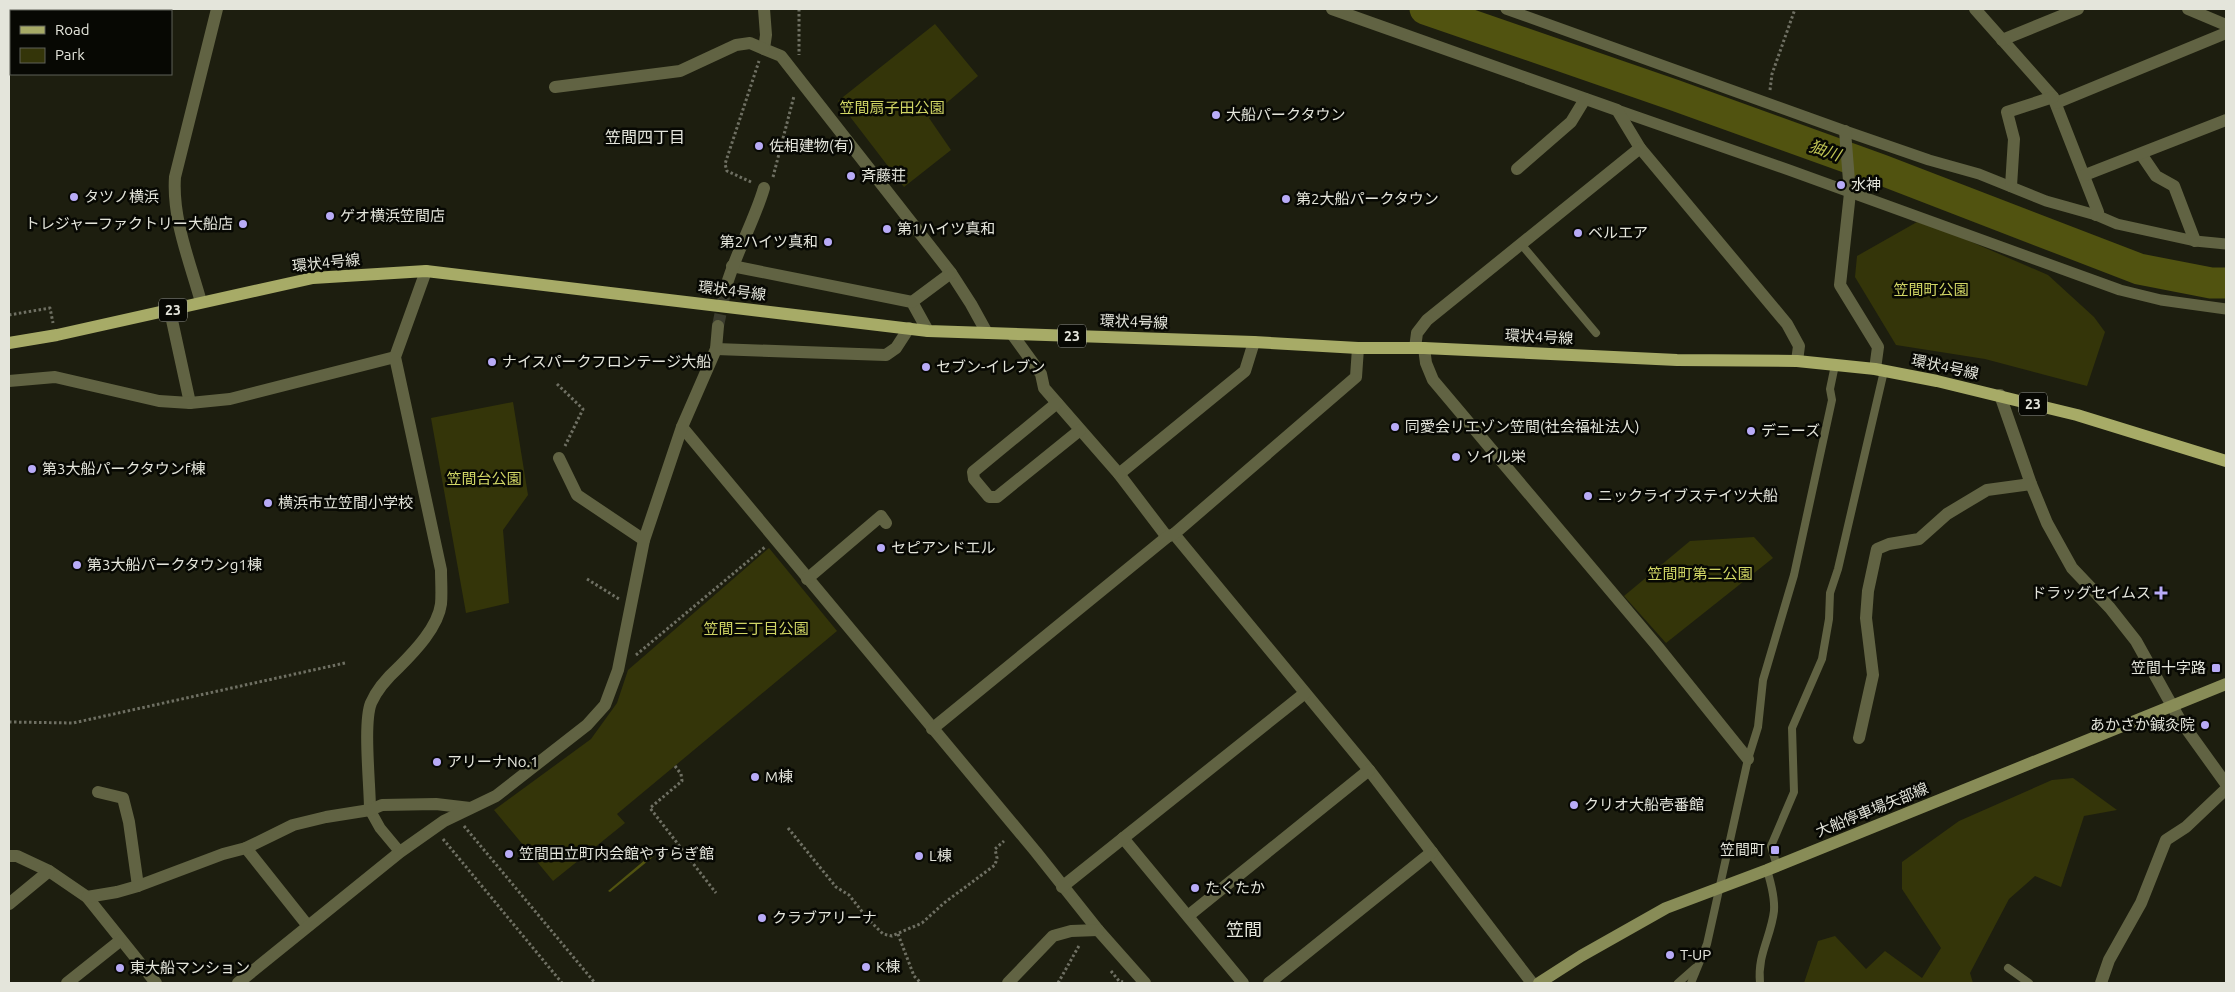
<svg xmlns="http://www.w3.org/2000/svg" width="2235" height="992" font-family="Ubuntu,'Noto Sans JP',sans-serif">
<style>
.green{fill:#343509}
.water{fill:#515310}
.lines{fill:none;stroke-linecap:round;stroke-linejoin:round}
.river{stroke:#515310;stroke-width:31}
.minor-tunnel{stroke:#3b3c2e;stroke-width:12;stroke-dasharray:12 6;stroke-linecap:butt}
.path{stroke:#6f7063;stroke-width:3;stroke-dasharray:2.5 2.5;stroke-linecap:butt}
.service{stroke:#616343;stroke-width:8}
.pedestrian{stroke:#616343;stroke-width:11}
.minor{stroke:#616343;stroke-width:12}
.tertiary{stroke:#616343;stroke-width:12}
.secondary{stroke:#888c57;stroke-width:12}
.primary{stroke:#a7ab67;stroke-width:12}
.poi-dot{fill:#b8abf7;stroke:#070803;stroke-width:2}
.labels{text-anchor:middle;stroke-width:5;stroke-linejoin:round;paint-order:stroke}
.shield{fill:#070803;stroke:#a2a39a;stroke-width:1}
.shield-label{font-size:14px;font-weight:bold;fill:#e4e5db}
.park-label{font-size:15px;fill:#d1d665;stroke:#070803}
.poi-label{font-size:15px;fill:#e4e5db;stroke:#070803;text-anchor:start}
.street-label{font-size:15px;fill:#e4e5db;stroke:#070803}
.neighbourhood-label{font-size:16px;fill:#e4e5db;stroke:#070803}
.water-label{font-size:16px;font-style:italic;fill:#c1c654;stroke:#070803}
.quarter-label{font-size:18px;fill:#e4e5db;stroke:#070803}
</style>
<rect width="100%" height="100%" fill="#1d1e0f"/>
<g class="green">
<path d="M 935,24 L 978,76 L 929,118 L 951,150 L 904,187 L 838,101 Z"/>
<path d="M 1917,222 L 1953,234 L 2048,275 L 2094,317 L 2105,332 L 2087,386 L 1985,359 L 1896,345 L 1855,277 L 1857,256 Z"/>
<path d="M 513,402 L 528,495 L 503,530 L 509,603 L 466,613 L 431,418 Z"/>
<path d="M 1754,537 L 1773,558 L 1666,643 L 1624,596 L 1690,541 Z"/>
<path d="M 769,548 L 837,631 L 617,814 L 625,823 L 553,881 L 494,810 L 591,739 L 617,703 L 628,670 Z"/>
<path d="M 2073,778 L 2117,810 L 2084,816 L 2061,887 L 2035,876 L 2009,899 L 1970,973 L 1973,983 L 1804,983 L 1818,941 L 1835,936 L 1866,969 L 1885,951 L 1922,978 L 1941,948 L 1902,889 L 1902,862 L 1959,821 L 2052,780 Z"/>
</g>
<path class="water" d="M 652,854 L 654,856 L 610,892 L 608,891 Z"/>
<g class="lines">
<path class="river" d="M 1425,9 L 1674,95 L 1882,170 L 2139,269 L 2211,283 L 2226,283"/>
<path class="minor-tunnel" d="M 718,326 L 726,287"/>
<g class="path">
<path d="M 799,9 L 799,55"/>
<path d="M 1770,90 L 1772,74 L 1795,9"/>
<path d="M 773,177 L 794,96"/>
<path d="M 751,182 L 727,171 L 725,164 L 759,61"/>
<path d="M 9,315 L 50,308 L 53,323"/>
<path d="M 557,384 L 583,409 L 565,446"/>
<path d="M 587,579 L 619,599"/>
<path d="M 636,655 L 765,547"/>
<path d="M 9,722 L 73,723 L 345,663"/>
<path d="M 675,766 L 681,774 L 682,781 L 650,808 L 716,893"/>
<path d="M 464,826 L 595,983"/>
<path d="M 788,828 L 836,887 L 849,895 L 868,919 L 883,934 L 892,936 L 922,923 L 944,903 L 995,865 L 997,858 L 995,849 L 1004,841"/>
<path d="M 443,839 L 562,983"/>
<path d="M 898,934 L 914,976 L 921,983"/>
<path d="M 1111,971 L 1119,981 L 1123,982"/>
<path d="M 1058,983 L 1080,944"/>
</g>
<g class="service">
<path d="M 1521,244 L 1596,333"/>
<path d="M 1777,866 L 1771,846 L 1794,792 L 1792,728 L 1822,659 L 1829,619 L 1830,593 L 1838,569 L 1884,371"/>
<path d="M 2008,968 L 2029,983"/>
<path d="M 1678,983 L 1695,968"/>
<path d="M 1691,983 L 1707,944 L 1748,759 L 1758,727 L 1763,680 L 1794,575 L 1832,400 L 1830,389 L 1835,365"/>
<path d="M 1760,983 C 1757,955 1771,937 1774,911 C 1775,897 1771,883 1767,870"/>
</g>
<g class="pedestrian">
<path d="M 1506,9 L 1845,131 L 1929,160 L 1979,174 L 2046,201 L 2096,215 L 2117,224 L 2195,241 L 2226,244"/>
<path d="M 1617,110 L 1789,170 L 2120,290 L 2161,300 L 2226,309"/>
<path d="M 370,810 L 380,828 L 400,852"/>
</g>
<g class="minor">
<path d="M 764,9 L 766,35 L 764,49 L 781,56 L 951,273 L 971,304 L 987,333"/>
<path d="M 1332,9 L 1617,110 L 1640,148"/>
<path d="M 1975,9 L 2053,97 L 2098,212 L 2096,215"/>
<path d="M 2188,9 L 2226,25"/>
<path d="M 2002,40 L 2078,9"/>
<path d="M 555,87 L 680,71 L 736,45 L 750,43 L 764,49"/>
<path d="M 2056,103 L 2226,33"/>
<path d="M 1845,131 L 1850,193 L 1840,285 L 1878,347 L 1875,369"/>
<path d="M 2141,154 L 2156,176 L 2174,186 L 2195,241"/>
<path d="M 1517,169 L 1571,122 L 1585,99"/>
<path d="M 2085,175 L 2226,120"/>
<path d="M 2011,186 L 2014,139 L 2007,112 L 2053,97"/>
<path d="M 732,266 L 912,302 L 928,331"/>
<path d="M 726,287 C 736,252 754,222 764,188"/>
<path d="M 912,302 L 951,273"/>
<path d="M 170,311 L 190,403"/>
<path d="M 1012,334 L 1041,374 L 1044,388 L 1119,474 L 1167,537"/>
<path d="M 1415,348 L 1417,333 L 1427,320 L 1640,148 L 1787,324 L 1799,346 L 1797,361"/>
<path d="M 1424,348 L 1426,363 L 1433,380 L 1658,647 L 1748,759"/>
<path d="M 716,349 L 886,355 L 896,348 L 909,328"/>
<path d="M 9,381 L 55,377 L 159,401 L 190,403 L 230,399 L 395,357"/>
<path d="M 2000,395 L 2031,484 L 2047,523 L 2072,568 L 2110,608 L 2136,641 L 2180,720 L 2226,784"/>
<path d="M 1057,403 L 973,472 L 974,479 L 989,497 L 997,497 L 1080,430"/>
<path d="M 682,427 L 1036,852 L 1098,930 L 1145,983"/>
<path d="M 559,458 L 577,495 L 644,540"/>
<path d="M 1119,474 L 1245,371 L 1254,342"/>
<path d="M 1174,534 L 1369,770 L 1532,983"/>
<path d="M 807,579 L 881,516 L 886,523"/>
<path d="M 932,729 L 1167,537 L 1174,534 L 1356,377 L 1358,348"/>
<path d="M 1859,738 L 1873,675 L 1866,618 L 1868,591 L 1877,549 L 1889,544 L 1919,539 L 1947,514 L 1987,490 L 2031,484"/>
<path d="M 98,792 L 123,798 L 129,822 L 138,886"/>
<path d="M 370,810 C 370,785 363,723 371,703 C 377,689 388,677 399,667 C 415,651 438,627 441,604 C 442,593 441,581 441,570 L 395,357 L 426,271"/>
<path d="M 1123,838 L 1243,983"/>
<path d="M 246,848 L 308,926"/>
<path d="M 9,856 L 17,856 L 49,871 L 87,897 L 156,983"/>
<path d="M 1062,887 L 1305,693"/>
<path d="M 87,897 L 117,892 L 138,886 L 223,854 L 246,848 L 293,825 L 326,817 L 370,810 L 382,805 L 436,804 L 470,808"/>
<path d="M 9,904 L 49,871"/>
<path d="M 1188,916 L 1369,770"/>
<path d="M 67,983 L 121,940"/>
<path d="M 238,983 L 400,852 L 444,821 L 496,796 L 587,725 L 605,705 L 618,670 L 644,540 L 682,427 L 716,349 L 718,326"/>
<path d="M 1008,983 L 1053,936 L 1071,931 L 1098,930"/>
<path d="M 1269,983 L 1432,852"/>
<path d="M 2101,983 L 2109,960 L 2141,903 L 2166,840 L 2186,827 L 2226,789"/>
</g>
<path class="tertiary" d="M 201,302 C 190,262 172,219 175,177 L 217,9"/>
<path class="secondary" d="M 1539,983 L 1581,956 L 1666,908 L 1767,870 L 2226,684"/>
<path class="primary" d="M 9,343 L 57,335 L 313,278 L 426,271 L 928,331 L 1254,342 L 1358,348 L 1424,348 L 1677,360 L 1797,361 L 1875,369 L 1937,381 L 2077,415 L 2226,461"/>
</g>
<g class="poi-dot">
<circle cx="1216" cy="115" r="5"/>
<circle cx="759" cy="146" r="5"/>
<circle cx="851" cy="176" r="5"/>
<circle cx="1841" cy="185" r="5"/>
<circle cx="74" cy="197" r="5"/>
<circle cx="1286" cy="199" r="5"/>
<circle cx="330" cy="216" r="5"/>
<circle cx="243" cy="224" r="5"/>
<circle cx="887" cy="229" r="5"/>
<circle cx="1578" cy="233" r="5"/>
<circle cx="828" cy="242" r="5"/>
<circle cx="492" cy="362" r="5"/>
<circle cx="926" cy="367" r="5"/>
<circle cx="1395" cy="427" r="5"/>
<circle cx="1751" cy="431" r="5"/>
<circle cx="1456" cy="457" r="5"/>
<circle cx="32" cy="469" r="5"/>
<circle cx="1588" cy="496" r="5"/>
<circle cx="268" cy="503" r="5"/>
<circle cx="881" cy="548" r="5"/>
<circle cx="77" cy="565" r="5"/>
<path d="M2158.5 585.5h5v5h5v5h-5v5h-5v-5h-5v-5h5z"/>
<rect x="2211" y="663" width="10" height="10" rx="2.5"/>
<circle cx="2205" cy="725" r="5"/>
<circle cx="437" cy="762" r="5"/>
<circle cx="755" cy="777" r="5"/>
<circle cx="1574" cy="805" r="5"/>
<rect x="1770" y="845" width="10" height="10" rx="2.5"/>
<circle cx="509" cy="854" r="5"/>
<circle cx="919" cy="856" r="5"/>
<circle cx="1195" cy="888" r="5"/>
<circle cx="762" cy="918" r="5"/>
<circle cx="1670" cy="955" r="5"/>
<circle cx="866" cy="967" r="5"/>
<circle cx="120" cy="968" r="5"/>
</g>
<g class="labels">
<g class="shield">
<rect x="159" y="298.5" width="28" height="23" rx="4"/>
<rect x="1058" y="324.5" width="28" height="23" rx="4"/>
<rect x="2019" y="392.5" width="28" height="23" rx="4"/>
</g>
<g class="shield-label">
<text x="173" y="315">23</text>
<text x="1072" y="341">23</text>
<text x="2033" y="409">23</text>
</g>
<g class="park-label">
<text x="892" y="113">笠間扇子田公園</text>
<text x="1931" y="295">笠間町公園</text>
<text x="484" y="484">笠間台公園</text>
<text x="1700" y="579">笠間町第二公園</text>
<text x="756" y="634">笠間三丁目公園</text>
</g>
<g class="poi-label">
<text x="1226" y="120">大船パークタウン</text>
<text x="769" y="151">佐相建物(有)</text>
<text x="861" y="181">斉藤荘</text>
<text x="1851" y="190">水神</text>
<text x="84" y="202">タツノ横浜</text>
<text x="1296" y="204">第2大船パークタウン</text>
<text x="340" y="221">ゲオ横浜笠間店</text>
<text x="233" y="229" text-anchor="end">トレジャーファクトリー大船店</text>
<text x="897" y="234">第1ハイツ真和</text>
<text x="1588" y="238">ベルエア</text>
<text x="818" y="247" text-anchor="end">第2ハイツ真和</text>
<text x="502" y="367">ナイスパークフロンテージ大船</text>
<text x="936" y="372">セブン-イレブン</text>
<text x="1405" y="432">同愛会リエゾン笠間(社会福祉法人)</text>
<text x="1761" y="436">デニーズ</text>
<text x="1466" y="462">ソイル栄</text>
<text x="42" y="474">第3大船パークタウンf棟</text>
<text x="1598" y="501">ニックライブステイツ大船</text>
<text x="278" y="508">横浜市立笠間小学校</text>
<text x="891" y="553">セピアンドエル</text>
<text x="87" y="570">第3大船パークタウンg1棟</text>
<text x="2151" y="598" text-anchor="end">ドラッグセイムス</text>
<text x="2206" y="673" text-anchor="end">笠間十字路</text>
<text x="2195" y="730" text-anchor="end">あかさか鍼灸院</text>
<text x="447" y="767">アリーナNo.1</text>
<text x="765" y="782">M棟</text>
<text x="1584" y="810">クリオ大船壱番館</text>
<text x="1765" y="855" text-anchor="end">笠間町</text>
<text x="519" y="859">笠間田立町内会館やすらぎ館</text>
<text x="929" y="861">L棟</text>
<text x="1205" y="893">たくたか</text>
<text x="772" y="923">クラブアリーナ</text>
<text x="1680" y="960">T-UP</text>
<text x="876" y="972">K棟</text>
<text x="130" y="973">東大船マンション</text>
</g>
<g class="street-label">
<text transform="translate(326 263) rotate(-6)" y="5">環状4号線</text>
<text transform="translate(732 291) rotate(7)" y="5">環状4号線</text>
<text transform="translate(1134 322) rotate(2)" y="5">環状4号線</text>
<text transform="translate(1539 337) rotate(3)" y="5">環状4号線</text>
<text transform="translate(1945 367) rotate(12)" y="5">環状4号線</text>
<text transform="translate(1872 810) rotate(-22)" y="5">大船停車場矢部線</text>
</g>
<g class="neighbourhood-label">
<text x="645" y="143">笠間四丁目</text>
</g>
<g class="water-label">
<text transform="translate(1825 150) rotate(19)" y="6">㹨川</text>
</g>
<g class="quarter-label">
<text x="1244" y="936">笠間</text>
</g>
</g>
<rect width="2235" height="992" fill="none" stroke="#e4e5db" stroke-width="20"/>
<rect x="10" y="10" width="162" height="65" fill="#070803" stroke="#5f6059"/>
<rect x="20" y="26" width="25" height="8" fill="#a7ab67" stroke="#5f6059"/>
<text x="55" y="35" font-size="15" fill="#e4e5db">Road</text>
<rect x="20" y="48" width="25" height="15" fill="#343509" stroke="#5f6059"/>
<text x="55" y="60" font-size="15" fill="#e4e5db">Park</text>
</svg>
